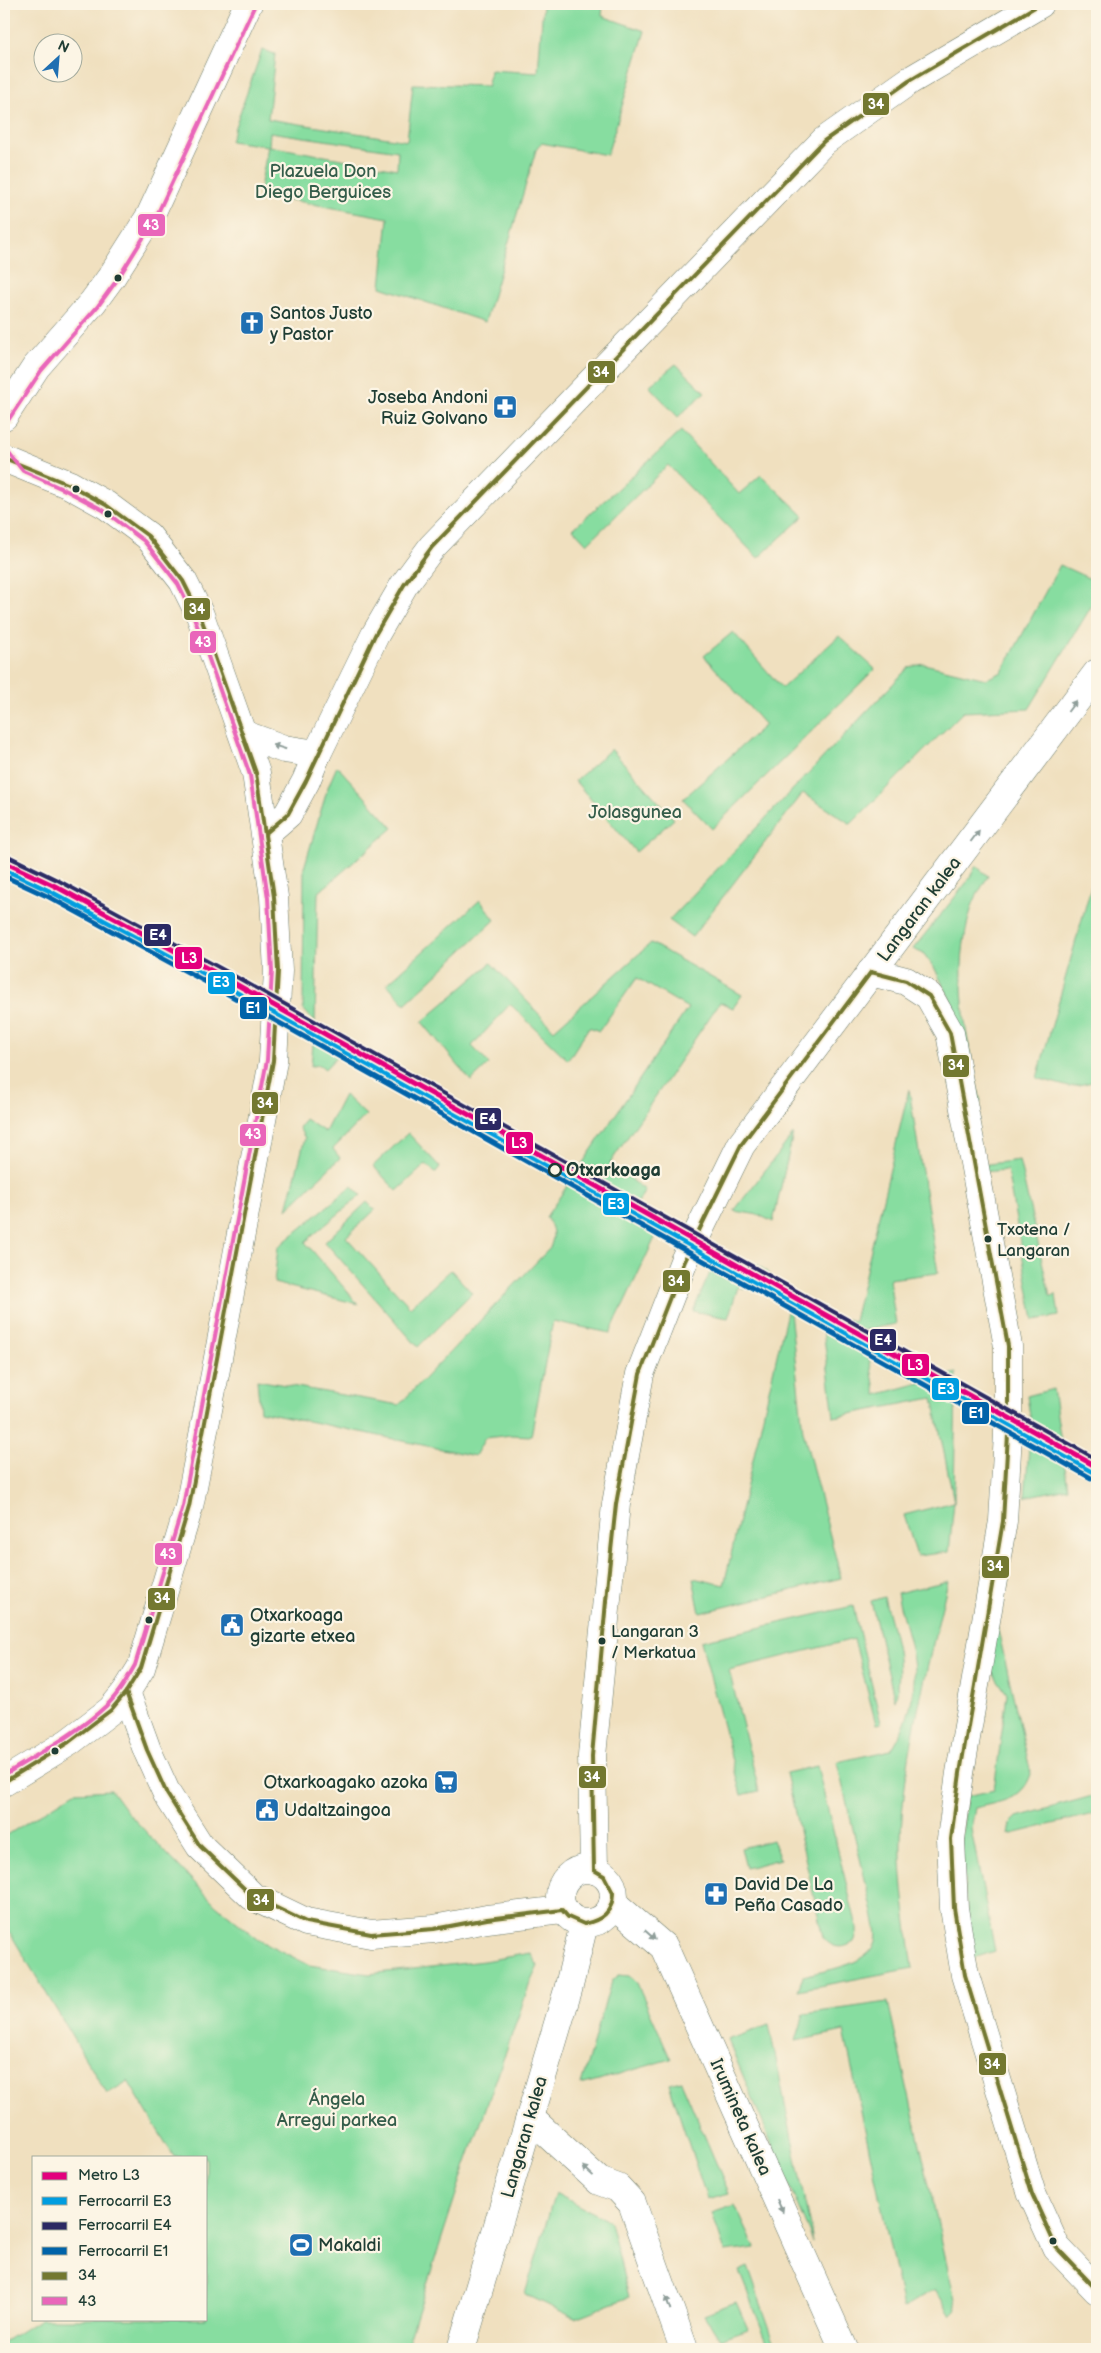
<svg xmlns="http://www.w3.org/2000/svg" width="1101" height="2353" font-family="'Balsamiq Sans',sans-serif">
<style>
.green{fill:#87dda0;stroke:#538d6a;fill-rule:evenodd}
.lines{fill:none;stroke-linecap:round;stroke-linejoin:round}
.minor-casing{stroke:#687665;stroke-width:29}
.minor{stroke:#fff;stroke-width:28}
.bus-1-casing{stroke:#fcf5e5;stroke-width:8}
.bus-2-casing{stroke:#fcf5e5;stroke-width:8}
.bus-1{stroke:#737830;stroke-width:4}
.bus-2{stroke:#e966ba;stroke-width:4}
.rail-1-casing{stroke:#fcf5e5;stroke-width:9}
.rail-2-casing{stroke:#fcf5e5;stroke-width:9}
.rail-3-casing{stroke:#fcf5e5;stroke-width:9}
.rail-1{stroke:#009de0;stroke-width:5}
.rail-2{stroke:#2b2963;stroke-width:5}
.rail-3{stroke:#0063a9;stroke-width:5}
.metro-1-casing{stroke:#fcf5e5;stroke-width:9}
.metro-1{stroke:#e3007d;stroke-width:5}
.oneway{fill:#8f9e9a}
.bus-dot{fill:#1f3d34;stroke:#fcf5e5;stroke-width:2}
.stop-dot{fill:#fcf5e5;stroke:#1f3d34;stroke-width:2.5}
.labels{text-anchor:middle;stroke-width:4.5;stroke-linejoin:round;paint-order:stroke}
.bus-label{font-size:17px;fill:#1f3d34;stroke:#fcf5e5;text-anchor:start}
.park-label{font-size:18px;fill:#345d4a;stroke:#fcf5e5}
.poi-label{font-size:18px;fill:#1f3d34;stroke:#fcf5e5;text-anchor:start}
.street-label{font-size:18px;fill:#1f3d34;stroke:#fcf5e5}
.stop-label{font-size:18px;font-weight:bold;fill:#1f3d34;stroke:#fcf5e5;text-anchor:start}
.line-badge{stroke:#fcf5e5;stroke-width:2}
.badge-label{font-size:14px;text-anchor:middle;font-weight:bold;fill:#fff}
</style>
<rect width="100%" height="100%" fill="#fcf5e5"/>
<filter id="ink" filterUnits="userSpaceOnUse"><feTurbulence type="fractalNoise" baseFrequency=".02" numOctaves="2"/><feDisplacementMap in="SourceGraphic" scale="10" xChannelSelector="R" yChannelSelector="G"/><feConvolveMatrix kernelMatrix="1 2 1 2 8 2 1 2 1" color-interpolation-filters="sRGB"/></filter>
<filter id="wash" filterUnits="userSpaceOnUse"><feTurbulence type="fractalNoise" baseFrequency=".0096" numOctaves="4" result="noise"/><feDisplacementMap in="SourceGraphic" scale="20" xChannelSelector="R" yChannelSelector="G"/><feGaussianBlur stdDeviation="1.12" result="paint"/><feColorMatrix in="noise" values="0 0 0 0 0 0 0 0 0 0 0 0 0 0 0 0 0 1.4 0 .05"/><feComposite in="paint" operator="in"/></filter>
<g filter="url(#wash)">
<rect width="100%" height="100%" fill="#f0e0bf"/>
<g class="green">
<path d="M 543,4 L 603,4 L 602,16 L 645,31 L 607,155 L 541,143 L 536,150 L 485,322 L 381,287 L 388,218 L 259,194 L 268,146 L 230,141 L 262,50 L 275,54 L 268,119 L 407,141 L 413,84 L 488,86 L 490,70 L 538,73 ZM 270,132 L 398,151 L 397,169 L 269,146 Z"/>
<path d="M 676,364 L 705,392 L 678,417 L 649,386 Z"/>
<path d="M 681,431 L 739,494 L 761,475 L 804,516 L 758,558 L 668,465 L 587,544 L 573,529 Z"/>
<path d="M 1060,565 L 1097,582 L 1097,597 L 1029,709 L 963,712 L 851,824 L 803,793 L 692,937 L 669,920 L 909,667 L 924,664 L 986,679 L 1002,672 Z"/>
<path d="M 733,632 L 782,688 L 839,636 L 875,669 L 712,829 L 683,799 L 765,725 L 704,656 Z"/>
<path d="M 611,749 L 674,819 L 636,852 L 575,781 Z"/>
<path d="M 337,766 L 393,828 L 318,893 L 315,1022 L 340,1053 L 325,1069 L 320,1065 L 311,1066 L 315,1022 L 303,1009 L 304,868 L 328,787 Z"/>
<path d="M 976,866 L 988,876 C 982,887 974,898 971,910 C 952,972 966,1041 981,1102 L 970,1104 L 953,1005 L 935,969 L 924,954 L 913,949 L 967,882 Z"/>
<path d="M 1097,866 L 1097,1081 L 1069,1087 L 1037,1078 Z"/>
<path d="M 480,900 L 495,920 L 405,1004 L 387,984 Z"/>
<path d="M 651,943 L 742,995 L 733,1008 L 720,1002 L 610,1163 L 645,1190 L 637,1205 L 661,1225 L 610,1333 L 553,1321 L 531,1436 L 511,1435 L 485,1438 L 475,1456 L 260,1411 L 257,1380 L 399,1405 L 550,1248 C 555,1235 554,1229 546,1217 L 688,1008 L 637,978 L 599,1031 L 589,1027 L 568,1060 L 510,1004 L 472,1046 L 489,1064 L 471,1081 L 422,1022 L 491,963 L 554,1030 Z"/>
<path d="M 909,1089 L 938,1273 L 889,1279 L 896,1324 L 864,1330 L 876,1395 L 956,1373 L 954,1502 L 949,1552 L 917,1556 L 904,1515 L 954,1502 L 933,1398 L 834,1417 L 821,1313 L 854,1321 Z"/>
<path d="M 344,1095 L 366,1115 L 333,1149 L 340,1158 L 287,1209 L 305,1138 L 299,1128 L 305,1119 L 325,1132 Z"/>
<path d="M 408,1133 L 440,1167 L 435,1173 L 426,1164 L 397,1191 L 373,1166 Z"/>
<path d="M 793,1134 L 773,1222 L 759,1215 L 734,1211 Z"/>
<path d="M 1019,1160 L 1050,1296 L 1056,1295 L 1059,1316 L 1034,1320 L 1007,1170 L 981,1172 L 981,1165 Z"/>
<path d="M 352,1186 L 361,1195 L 305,1242 L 358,1304 L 274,1283 L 278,1247 Z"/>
<path d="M 367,1202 L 375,1210 L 346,1237 L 410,1307 L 451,1270 L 472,1293 L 418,1347 L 325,1242 Z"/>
<path d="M 718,1255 C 757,1258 764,1266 787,1297 L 738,1287 L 728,1318 L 693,1311 Z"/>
<path d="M 789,1303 L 803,1431 L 841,1578 L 700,1613 L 693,1578 L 724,1585 Z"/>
<path d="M 1053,1389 L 1068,1488 L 1025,1497 L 1031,1422 L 1027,1396 Z"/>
<path d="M 948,1581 C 928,1668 898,1772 901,1862 C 903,1897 908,1933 913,1968 L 798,1990 L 803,1976 C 823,1971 867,1965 875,1944 C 879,1935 875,1925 874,1917 L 837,1762 L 891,1750 C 906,1728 916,1695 914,1669 C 912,1644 902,1618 897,1593 Z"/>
<path d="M 884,1597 C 893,1634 905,1663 895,1701 L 871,1601 Z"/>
<path d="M 853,1606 L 881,1723 L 876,1724 L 854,1639 L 729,1670 L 759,1791 L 741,1795 L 701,1641 Z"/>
<path d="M 996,1621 L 1031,1774 C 1022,1801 1001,1801 975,1808 L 971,1829 L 995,1951 L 971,1959 L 961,1843 L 967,1796 L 994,1790 L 1007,1694 L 990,1668 Z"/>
<path d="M 817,1766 L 857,1927 L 857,1934 L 854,1942 C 842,1950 831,1948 823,1937 L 786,1773 Z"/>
<path d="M 111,1790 L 127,1812 L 216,1905 L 259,1940 L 309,1965 L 369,1974 L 484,1961 L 530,1953 L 538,1966 L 530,1983 L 459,2185 L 406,2349 L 4,2349 L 4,2342 L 40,2319 L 206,2319 L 206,2157 L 174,2157 L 128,2081 L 107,2094 L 4,1923 L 4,1837 L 75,1792 Z"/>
<path d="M 1096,1795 L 1097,1813 L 1008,1835 L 1010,1824 L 1017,1817 Z"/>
<path d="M 773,1840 L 780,1859 L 746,1868 L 741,1848 Z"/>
<path d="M 619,1975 L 629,1976 L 637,1983 L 671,2059 L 581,2085 L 609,1989 L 613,1980 Z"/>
<path d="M 888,2002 L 957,2309 L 951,2315 L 935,2289 L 903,2308 L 844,2031 L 796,2041 L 804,2014 Z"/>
<path d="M 769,2025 L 813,2242 L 728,2040 Z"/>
<path d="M 681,2081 L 729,2193 L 707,2199 L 669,2084 Z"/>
<path d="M 555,2193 L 610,2222 L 629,2297 L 575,2318 L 525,2294 Z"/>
<path d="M 735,2205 L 755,2248 L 725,2252 L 712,2213 Z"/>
<path d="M 748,2267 L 777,2349 L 770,2349 L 739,2271 Z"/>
<path d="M 736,2302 L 748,2329 L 720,2339 L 704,2314 Z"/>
</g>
</g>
<g filter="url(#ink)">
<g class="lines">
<defs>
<g id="minor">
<path d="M 4,416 L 36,367 L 93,302 L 112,276 L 150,216 L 248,4"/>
<path d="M 4,458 L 70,485 L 106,505 L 148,536 L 183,581 L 200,615 L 256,773 L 274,897 L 278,971 L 273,1061 L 215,1374 L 189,1507 L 141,1668 L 126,1692 L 111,1710 L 69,1742 L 4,1782"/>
<path d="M 243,734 L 284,749 L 317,754"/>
<path d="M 266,833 L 288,814 L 306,781 L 317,754 L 375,635 L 404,585 L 432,547 L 824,141 L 909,81 L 1040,4"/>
<path d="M 871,972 L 906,981 L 929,996 L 950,1033 L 1008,1346 L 1008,1434 L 1003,1521 L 960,1773 L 951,1839 L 954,1908 L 965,1975 L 1032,2194 L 1056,2247 L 1097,2290"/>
<path d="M 126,1692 L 147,1750 L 167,1794 L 200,1846 L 252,1896 L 306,1922 L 371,1934 L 434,1929 L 487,1919 L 562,1910"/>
<circle cx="587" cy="1896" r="27"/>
<path d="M 594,1870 L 592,1756 L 616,1504 L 640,1374 L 684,1261 L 741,1145 L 1097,673"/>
<path d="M 613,1903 L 664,1947 L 844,2349"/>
<path d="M 530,2118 L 599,2181 L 618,2188 L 632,2203 L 684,2349"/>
<path d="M 461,2349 L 568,1990 L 584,1924"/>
</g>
</defs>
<use href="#minor" class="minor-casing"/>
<use href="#minor" class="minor"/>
<defs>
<g id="bus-1">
<path d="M 4,458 L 70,485 L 106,505 L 148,536 L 183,581 L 200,615 L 256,773 L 274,897 L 278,971 L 273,1061 L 189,1507 L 141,1668 L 126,1692 L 111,1710 L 69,1742 L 4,1782"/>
<path d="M 266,833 L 288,814 L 306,781 L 375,635 L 404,585 L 432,547 L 824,141 L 909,81 L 1040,4"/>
<path d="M 126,1692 L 147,1750 L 167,1794 L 200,1846 L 252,1896 L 306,1922 L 371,1934 L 434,1929 L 487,1919 L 562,1910 L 568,1917 L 584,1924 C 602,1920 613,1912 613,1893 L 604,1876 L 594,1870 L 592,1756 L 608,1579 L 616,1504 L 640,1374 L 684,1261 L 741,1145 L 871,972 L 906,981 L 929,996 L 950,1033 L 1008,1346 L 1008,1434 L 1003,1521 L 960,1773 L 951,1839 L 954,1908 L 965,1975 L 1032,2194 L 1056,2247 L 1097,2290"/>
</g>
<g id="bus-2">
<path d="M 9,419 L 41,371 L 98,306 L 117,280 L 155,219 L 254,7"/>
<path d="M 4,447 L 23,471 L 67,491 L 103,510 L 144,541 L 178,584 L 194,617 L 250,775 L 268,898 L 272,971 L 267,1060 L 183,1506 L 135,1665 C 127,1679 118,1695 106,1706 C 76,1734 38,1754 4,1775"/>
</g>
</defs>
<use href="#bus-1" class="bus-1-casing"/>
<use href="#bus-2" class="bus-2-casing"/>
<use href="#bus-1" class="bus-1"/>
<use href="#bus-2" class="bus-2"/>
<defs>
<path id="rail-1" d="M 4,869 L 52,892 L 222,983 L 1094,1472"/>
<path id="rail-2" d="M 7,856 L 58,881 L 228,973 L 1097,1460"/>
<path id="rail-3" d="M 4,876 L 49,897 L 219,989 L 1091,1478"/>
</defs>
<use href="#rail-1" class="rail-1-casing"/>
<use href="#rail-2" class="rail-2-casing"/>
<use href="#rail-3" class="rail-3-casing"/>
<use href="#rail-1" class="rail-1"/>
<use href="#rail-2" class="rail-2"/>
<use href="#rail-3" class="rail-3"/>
<defs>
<path id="metro-1" d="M 4,862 L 55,886 L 225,978 L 1097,1467"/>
</defs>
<use href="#metro-1" class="metro-1-casing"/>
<use href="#metro-1" class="metro-1"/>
</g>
<defs><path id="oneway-solid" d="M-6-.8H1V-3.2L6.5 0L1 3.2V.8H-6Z" transform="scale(1.25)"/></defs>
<g class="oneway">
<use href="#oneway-solid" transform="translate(1072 706) rotate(-53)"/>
<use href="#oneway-solid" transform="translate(279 747) rotate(-163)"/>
<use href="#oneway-solid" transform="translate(975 836) rotate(-53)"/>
<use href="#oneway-solid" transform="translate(650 1935) rotate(42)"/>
<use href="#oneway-solid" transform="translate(588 2171) rotate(-137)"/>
<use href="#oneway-solid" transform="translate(780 2206) rotate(66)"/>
<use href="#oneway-solid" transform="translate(668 2303) rotate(-109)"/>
</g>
</g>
<defs>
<symbol id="church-square" viewBox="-11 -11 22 22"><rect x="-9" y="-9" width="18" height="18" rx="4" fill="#1f6fb2" stroke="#fcf5e5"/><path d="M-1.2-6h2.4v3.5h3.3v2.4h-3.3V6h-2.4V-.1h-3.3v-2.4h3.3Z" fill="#fff"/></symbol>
<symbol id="pharmacy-square" viewBox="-11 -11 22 22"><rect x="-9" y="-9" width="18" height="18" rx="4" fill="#1f6fb2" stroke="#fcf5e5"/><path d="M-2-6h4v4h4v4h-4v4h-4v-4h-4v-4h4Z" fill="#fff"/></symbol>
<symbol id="civic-square" viewBox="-11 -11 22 22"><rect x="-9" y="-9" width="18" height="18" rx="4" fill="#1f6fb2" stroke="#fcf5e5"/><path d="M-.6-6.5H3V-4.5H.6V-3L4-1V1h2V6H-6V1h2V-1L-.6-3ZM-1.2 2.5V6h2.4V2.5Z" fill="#fff"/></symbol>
<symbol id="supermarket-square" viewBox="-11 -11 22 22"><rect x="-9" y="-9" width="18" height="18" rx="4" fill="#1f6fb2" stroke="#fcf5e5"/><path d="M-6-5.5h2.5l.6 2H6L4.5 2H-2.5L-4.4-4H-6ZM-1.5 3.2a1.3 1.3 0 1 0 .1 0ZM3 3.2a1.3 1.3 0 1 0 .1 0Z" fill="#fff"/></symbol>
<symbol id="stadium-square" viewBox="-11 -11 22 22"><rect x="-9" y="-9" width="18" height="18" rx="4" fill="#1f6fb2" stroke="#fcf5e5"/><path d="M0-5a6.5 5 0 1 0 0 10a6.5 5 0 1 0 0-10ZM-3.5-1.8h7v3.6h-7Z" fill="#fff"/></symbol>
</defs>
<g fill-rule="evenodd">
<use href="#church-square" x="238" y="309" width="28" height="28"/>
<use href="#pharmacy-square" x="491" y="393" width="28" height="28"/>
<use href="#civic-square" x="218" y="1611" width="28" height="28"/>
<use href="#supermarket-square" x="432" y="1768" width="28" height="28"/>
<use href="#civic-square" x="253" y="1796" width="28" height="28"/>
<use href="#pharmacy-square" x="702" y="1880" width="28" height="28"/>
<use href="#stadium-square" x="287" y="2231" width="28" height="28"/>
</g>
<g class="bus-dot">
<circle cx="118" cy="278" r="4.5"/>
<circle cx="76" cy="489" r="4.5"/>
<circle cx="108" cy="514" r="4.5"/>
<circle cx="988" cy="1239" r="4.5"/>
<circle cx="149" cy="1620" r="4.5"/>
<circle cx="602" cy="1641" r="4.5"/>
<circle cx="55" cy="1751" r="4.5"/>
<circle cx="1053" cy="2241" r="4.5"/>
</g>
<circle class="stop-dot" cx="555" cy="1170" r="6"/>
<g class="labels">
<g class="bus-label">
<text x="997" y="1235">Txotena /<tspan x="997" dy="21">Langaran</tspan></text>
<text x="611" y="1637">Langaran 3<tspan x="611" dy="21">/ Merkatua</tspan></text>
</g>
<g class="park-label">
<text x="323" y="177">Plazuela Don<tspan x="323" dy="21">Diego Berguices</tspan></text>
<text x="635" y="818">Jolasgunea</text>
<text x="337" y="2105">Ángela<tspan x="337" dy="21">Arregui parkea</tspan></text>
</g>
<g class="poi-label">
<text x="270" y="319">Santos Justo<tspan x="270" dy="21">y Pastor</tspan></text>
<text x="488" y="403" text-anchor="end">Joseba Andoni<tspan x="488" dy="21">Ruiz Golvano</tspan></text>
<text x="250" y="1621">Otxarkoaga<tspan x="250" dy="21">gizarte etxea</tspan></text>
<text x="428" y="1788" text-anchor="end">Otxarkoagako azoka</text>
<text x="284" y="1816">Udaltzaingoa</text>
<text x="734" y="1890">David De La<tspan x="734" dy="21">Peña Casado</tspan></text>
<text x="318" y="2251">Makaldi</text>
</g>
<g class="street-label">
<text transform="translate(919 909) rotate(-53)" y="6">Langaran kalea</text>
<text transform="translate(741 2117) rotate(66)" y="6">Irumineta kalea</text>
<text transform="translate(524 2137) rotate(-74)" y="6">Langaran kalea</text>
</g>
<g class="stop-label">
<text x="566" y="1176">Otxarkoaga</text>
</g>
</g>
<g class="line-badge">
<rect x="862" y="92" width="28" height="24" rx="5" fill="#737830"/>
<rect x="137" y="213" width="29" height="24" rx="5" fill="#e966ba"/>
<rect x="587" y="360" width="29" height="24" rx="5" fill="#737830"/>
<rect x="183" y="597" width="28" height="24" rx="5" fill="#737830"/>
<rect x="189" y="630" width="28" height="24" rx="5" fill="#e966ba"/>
<rect x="143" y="923" width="29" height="24" rx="5" fill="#2b2963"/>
<rect x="174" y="946" width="29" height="24" rx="5" fill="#e3007d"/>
<rect x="207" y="971" width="29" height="24" rx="5" fill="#009de0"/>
<rect x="239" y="996" width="29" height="24" rx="5" fill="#0063a9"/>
<rect x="942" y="1054" width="28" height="24" rx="5" fill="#737830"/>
<rect x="251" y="1091" width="28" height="24" rx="5" fill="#737830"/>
<rect x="474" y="1107" width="28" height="24" rx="5" fill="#2b2963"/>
<rect x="239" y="1123" width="28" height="24" rx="5" fill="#e966ba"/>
<rect x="505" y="1131" width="29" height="24" rx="5" fill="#e3007d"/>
<rect x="602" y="1192" width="28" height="24" rx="5" fill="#009de0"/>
<rect x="662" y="1269" width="29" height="24" rx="5" fill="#737830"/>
<rect x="869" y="1328" width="28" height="24" rx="5" fill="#2b2963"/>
<rect x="901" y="1353" width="29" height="24" rx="5" fill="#e3007d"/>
<rect x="931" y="1377" width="29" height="24" rx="5" fill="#009de0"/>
<rect x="961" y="1401" width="29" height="24" rx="5" fill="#0063a9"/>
<rect x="154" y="1542" width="29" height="24" rx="5" fill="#e966ba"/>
<rect x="981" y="1555" width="29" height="24" rx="5" fill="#737830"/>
<rect x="147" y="1587" width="29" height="24" rx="5" fill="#737830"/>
<rect x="578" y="1765" width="29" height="24" rx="5" fill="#737830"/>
<rect x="246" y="1888" width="29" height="24" rx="5" fill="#737830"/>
<rect x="978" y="2052" width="29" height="24" rx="5" fill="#737830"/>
</g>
<g class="badge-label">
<text x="876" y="109">34</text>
<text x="151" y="230">43</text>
<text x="601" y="377">34</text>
<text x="197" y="614">34</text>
<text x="203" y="647">43</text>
<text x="158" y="940">E4</text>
<text x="189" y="963">L3</text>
<text x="221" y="987">E3</text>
<text x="253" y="1013">E1</text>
<text x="956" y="1070">34</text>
<text x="265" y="1108">34</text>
<text x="488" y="1124">E4</text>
<text x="253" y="1139">43</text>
<text x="519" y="1148">L3</text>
<text x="616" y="1209">E3</text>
<text x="676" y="1286">34</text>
<text x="883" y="1345">E4</text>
<text x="915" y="1370">L3</text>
<text x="946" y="1394">E3</text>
<text x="976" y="1418">E1</text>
<text x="168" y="1559">43</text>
<text x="995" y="1571">34</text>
<text x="162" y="1603">34</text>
<text x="592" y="1782">34</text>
<text x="261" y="1905">34</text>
<text x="992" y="2069">34</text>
</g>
<rect width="1101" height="2353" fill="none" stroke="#fcf5e5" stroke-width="20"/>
<rect x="32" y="2156" width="175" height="165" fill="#fcf5e5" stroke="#a4ab9e"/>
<rect x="42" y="2172" width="25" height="8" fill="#e3007d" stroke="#a4ab9e"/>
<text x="78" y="2180" font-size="15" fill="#1f3d34">Metro L3</text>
<rect x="42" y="2197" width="25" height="8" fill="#009de0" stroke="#a4ab9e"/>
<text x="78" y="2206" font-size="15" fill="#1f3d34">Ferrocarril E3</text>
<rect x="42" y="2222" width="25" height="8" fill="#2b2963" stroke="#a4ab9e"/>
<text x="78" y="2230" font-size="15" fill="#1f3d34">Ferrocarril E4</text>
<rect x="42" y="2247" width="25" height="8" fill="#0063a9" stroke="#a4ab9e"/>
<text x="78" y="2256" font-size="15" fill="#1f3d34">Ferrocarril E1</text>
<rect x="42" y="2272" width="25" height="8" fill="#737830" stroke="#a4ab9e"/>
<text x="78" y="2280" font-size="15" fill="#1f3d34">34</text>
<rect x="42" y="2297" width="25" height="8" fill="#e966ba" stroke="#a4ab9e"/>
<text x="78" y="2306" font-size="15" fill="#1f3d34">43</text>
<g transform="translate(58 58) rotate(26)"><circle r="24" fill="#fcf5e5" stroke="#a4ab9e"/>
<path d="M0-4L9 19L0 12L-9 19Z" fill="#1f6fb2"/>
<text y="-8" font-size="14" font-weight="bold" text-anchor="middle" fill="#1f3d34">N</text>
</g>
</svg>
